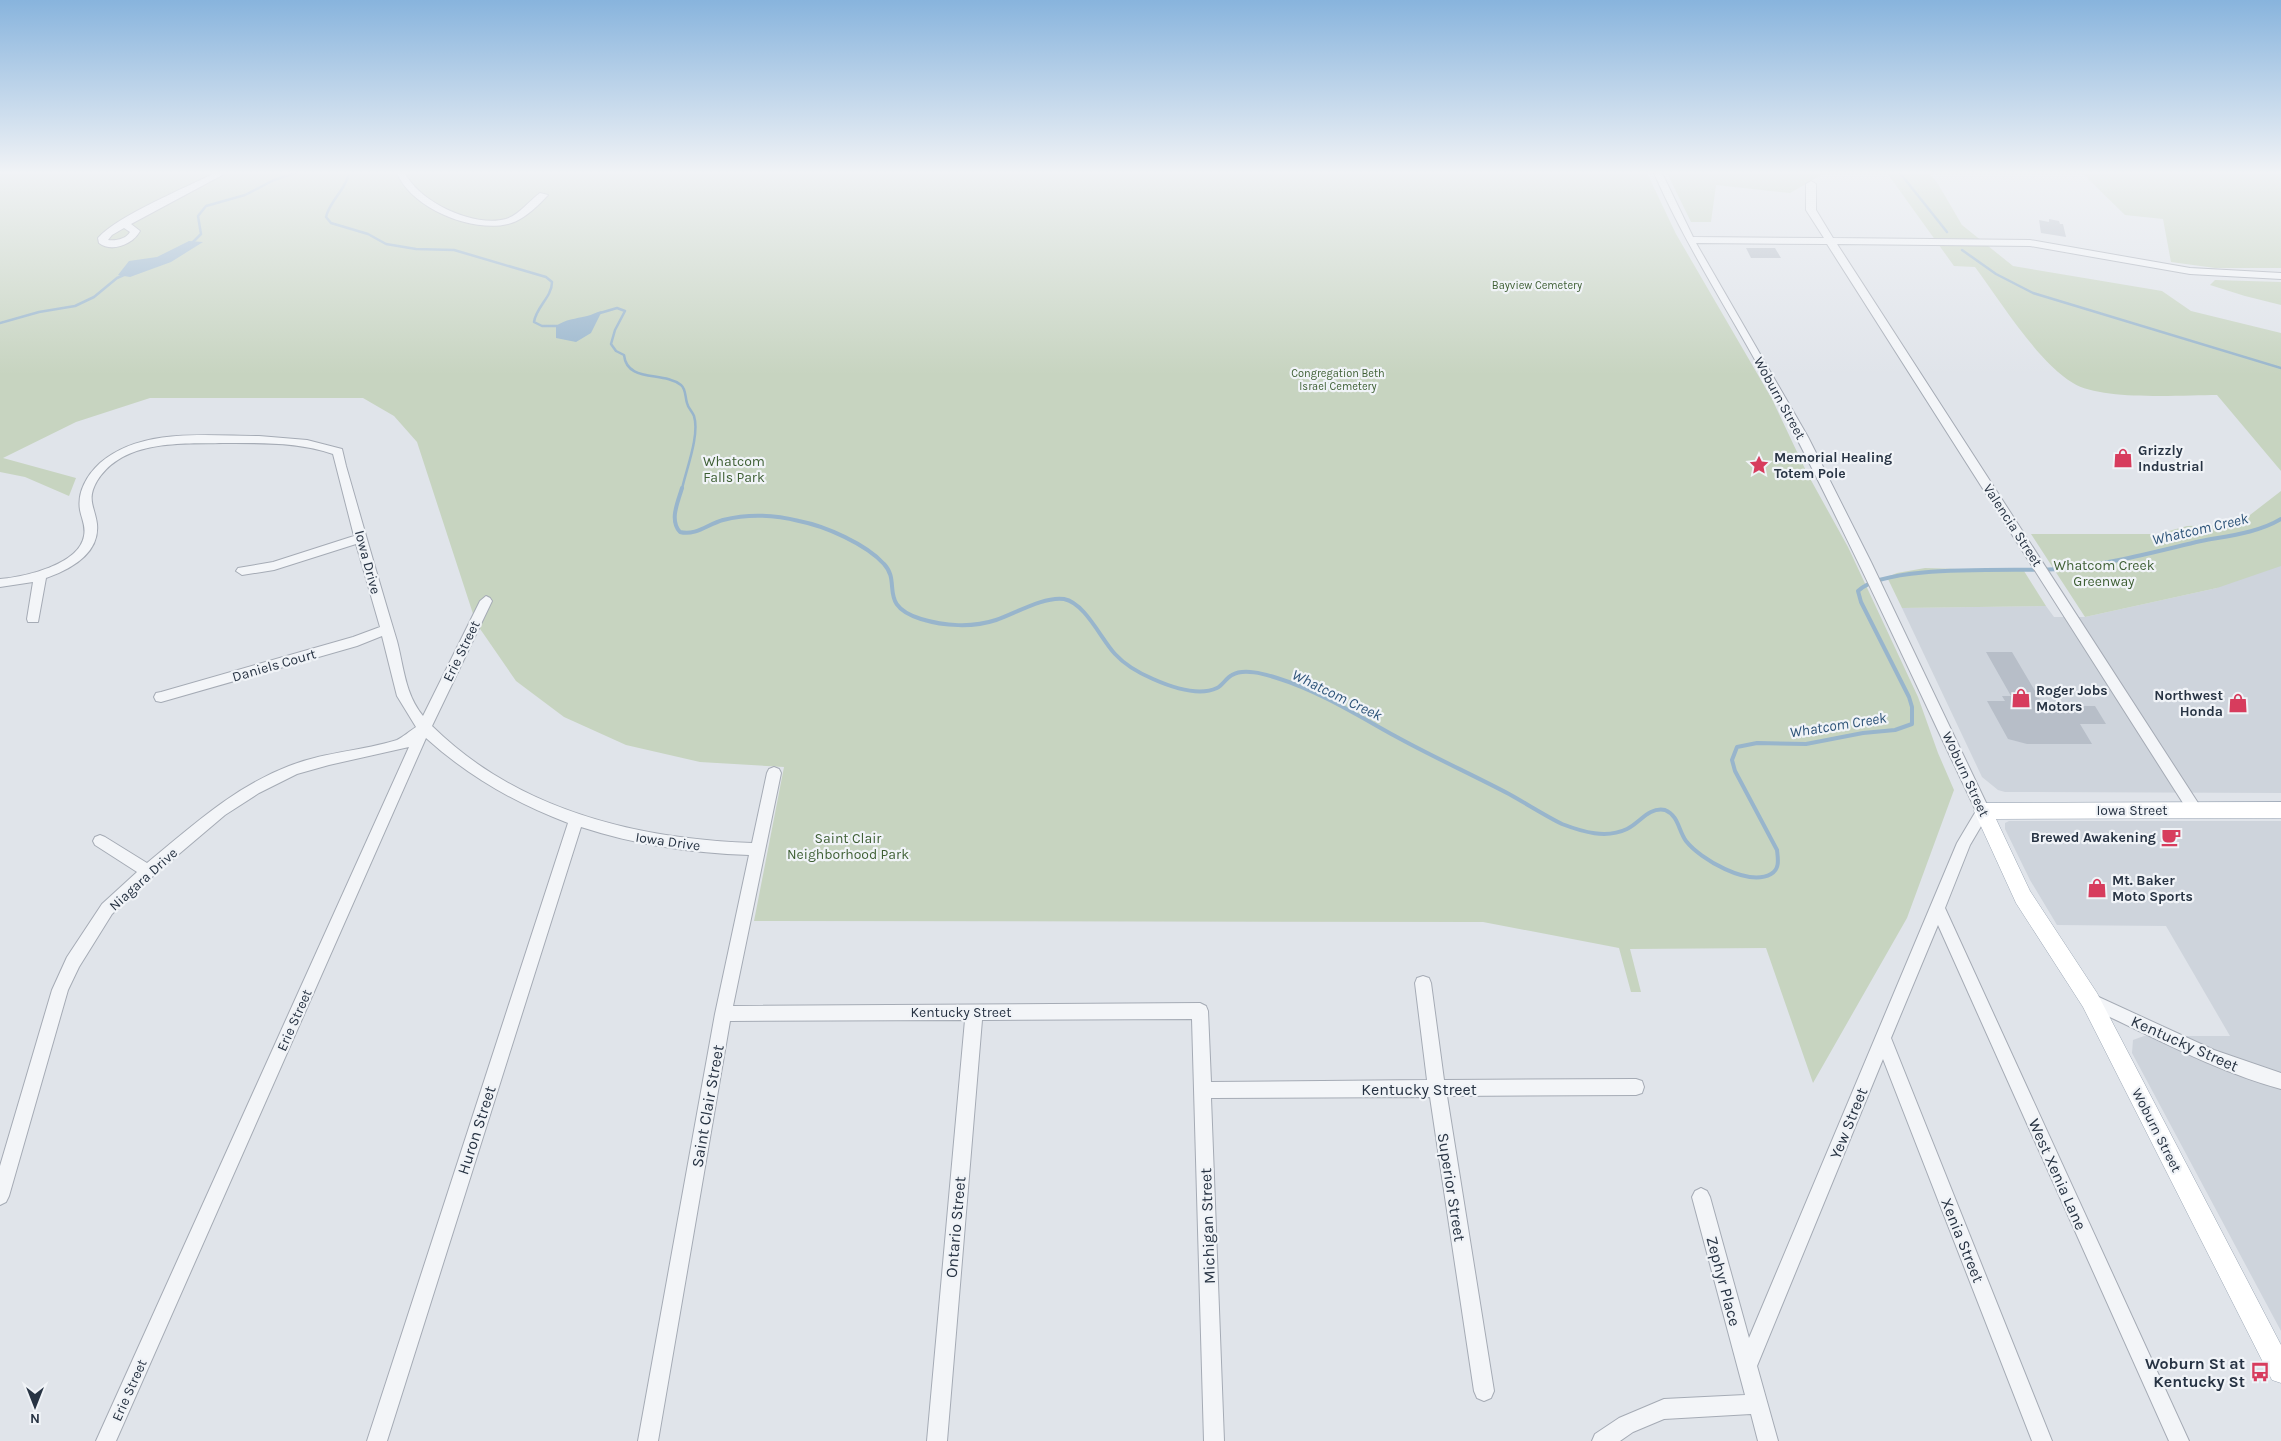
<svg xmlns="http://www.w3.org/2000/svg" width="2281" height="1441" font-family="Karla,sans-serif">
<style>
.built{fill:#ced4dc}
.green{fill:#c7d4c0}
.water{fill:#98b5cc}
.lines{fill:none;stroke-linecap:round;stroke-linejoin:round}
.stream-far1{stroke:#98b5cc;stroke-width:2.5}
.stream{stroke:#98b5cc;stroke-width:4}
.building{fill:#b7bec8}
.minor-casing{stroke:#a5abb5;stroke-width:2}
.major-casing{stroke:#9ea9b7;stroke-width:1}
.minor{fill:#f3f5f8;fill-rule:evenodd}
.major{fill:#fff;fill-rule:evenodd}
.labels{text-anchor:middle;stroke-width:4.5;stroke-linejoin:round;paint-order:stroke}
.far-park-label{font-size:11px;fill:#3e5f34;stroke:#f0f3f7}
.street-label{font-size:14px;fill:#273343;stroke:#f0f3f7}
.poi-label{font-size:14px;font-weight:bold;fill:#273343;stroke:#f0f3f7;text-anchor:start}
.park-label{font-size:14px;fill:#3e5f34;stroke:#f0f3f7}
.water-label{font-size:15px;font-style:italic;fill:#2e5479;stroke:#f0f3f7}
.near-street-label{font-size:16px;fill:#273343;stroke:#f0f3f7}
.near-poi-label{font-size:16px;font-weight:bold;fill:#273343;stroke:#f0f3f7;text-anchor:end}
</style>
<rect width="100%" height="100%" fill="#e0e4ea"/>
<g class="built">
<path d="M 2281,543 L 2281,793 L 2005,792 L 1998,790 L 1982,777 L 1902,608 L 2046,606 L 2054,617 L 2085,617 L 2217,588 Z"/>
<path d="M 2009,821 L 2281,821 L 2281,1331 L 2132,1053 L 2133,1040 L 2144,1036 L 2230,1036 L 2166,926 L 2057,925 L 2030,880 L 2005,829 L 2005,823 Z"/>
</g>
<g class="green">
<path d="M 0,173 L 1647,173 L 1676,234 L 1772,399 L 1807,473 L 1848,547 L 1918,697 L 1938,753 L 1954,790 L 1907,918 L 1813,1083 L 1766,948 L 1630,949 L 1641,992 L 1631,992 L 1619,948 L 1483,922 L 754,921 L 784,767 L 700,762 L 626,745 L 564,717 L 516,681 L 476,623 L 417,442 L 394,416 L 363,398 L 150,398 L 76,422 L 3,458 L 76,478 L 69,496 L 25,477 L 0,472 Z"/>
<path d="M 1667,173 L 1825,173 L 1790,193 L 1716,185 L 1711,222 L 1691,222 Z"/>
<path d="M 1887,173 L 1929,173 L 1938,184 L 1962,225 L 2013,266 L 2162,291 L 2191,311 L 2281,333 L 2281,471 L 2217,395 C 2182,395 2101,401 2073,383 C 2037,361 2001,302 1975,267 L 1954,266 Z"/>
<path d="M 2082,173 L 2281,173 L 2281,268 L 2215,268 L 2171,262 L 2163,219 L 2125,215 Z"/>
<path d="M 2215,280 L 2281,282 L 2281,305 L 2245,296 L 2210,285 Z"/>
<path d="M 2281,491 L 2281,566 L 2217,588 L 2085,617 L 2031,534 L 2158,534 L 2187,526 L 2237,525 Z"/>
<path d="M 1925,568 L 2024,571 L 2046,606 L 1902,608 L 1887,577 L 1897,573 Z"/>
</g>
<g class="water">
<path d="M 189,241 L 203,242 L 171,262 L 130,277 L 118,275 L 129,261 L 157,257 Z"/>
<path d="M 602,311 L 591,333 L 576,342 L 556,338 L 556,326 C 566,319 575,319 587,316 C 592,315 596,312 602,311 Z"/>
</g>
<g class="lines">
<g class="stream-far1">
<path d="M 349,173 C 346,190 330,200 326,217 L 331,223 L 368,234 L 386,244 L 416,249 L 454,250 L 546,277 L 552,282 C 552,297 536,307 534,322 L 542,326 L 561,326"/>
<path d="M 1900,173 L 1947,232"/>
<path d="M 191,244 L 201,234 L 198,216 L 206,206 L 245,195 L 274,180 L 295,173"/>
<path d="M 1962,250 L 1996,274 L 2033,293 L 2281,368"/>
<path d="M 600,313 L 617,308 L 625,311 L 615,330 L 611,344 L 616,351 L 624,355 C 627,383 663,371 681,385 C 686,389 685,397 687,403 C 688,408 692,411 694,416 C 700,435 686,470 682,489"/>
<path d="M 0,323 L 39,312 L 75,306 L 94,297 L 117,278 L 126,274"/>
</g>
<path class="stream" d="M 682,488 C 678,502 669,520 680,532 C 696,536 708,524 723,520 C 747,514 775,515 799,521 C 825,526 866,544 884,564 C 902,583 877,605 921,619 C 944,626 972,628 996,620 C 1014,614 1044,596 1064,599 C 1085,603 1101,639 1115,654 C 1125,665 1139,673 1153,679 C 1171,687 1198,697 1217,688 C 1223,685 1226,678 1232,675 C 1244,668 1264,674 1277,678 C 1319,691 1357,715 1395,736 C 1433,757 1471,774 1509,794 C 1527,804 1544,815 1562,824 C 1583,832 1606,839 1627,829 C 1641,822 1648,807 1665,810 C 1679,816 1678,830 1686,841 C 1700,859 1748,887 1771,874 C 1780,869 1778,859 1777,850 L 1735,771 L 1732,760 L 1737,747 L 1757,743 L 1806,744 L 1863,733 L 1895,730 L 1912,724 L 1912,707 L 1909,697 L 1861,602 L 1858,591 C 1886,563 2017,572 2059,569 C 2107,565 2154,552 2201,541 C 2227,536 2258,533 2281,519"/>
</g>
<g class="building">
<path d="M 2049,219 L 2059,221 L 2060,224 L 2063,224 L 2066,237 L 2041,233 L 2039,220 L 2049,222 Z"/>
<path d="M 1746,248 L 1775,248 L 1781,258 L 1751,258 Z"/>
<path d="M 1986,652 L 2012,652 L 2044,706 L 2095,706 L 2106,724 L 2080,724 L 2092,744 L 2027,744 L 2008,739 L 1987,701 L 2005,701 L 2002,696 L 2011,696 Z"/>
</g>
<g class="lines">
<defs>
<g id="minor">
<path d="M 215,173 L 226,173 L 131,224 L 140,231 C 133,244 112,253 99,243 L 98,238 C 117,216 187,187 215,173 ZM 124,228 L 130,232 C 126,239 116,241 108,240 L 112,235 Z"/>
<path d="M 397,173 L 405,173 C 419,202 474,228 506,219 C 519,215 529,201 540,193 L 548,195 C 538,206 522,221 508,224 C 472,233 411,208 397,173 Z"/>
<path d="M 1654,173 L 1662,173 L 1693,237 L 1824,238 L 1806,210 L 1806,184 L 1811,181 L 1816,184 L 1816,210 L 1833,238 L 2030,240 L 2190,268 L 2281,273 L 2281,279 L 2190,274 L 2030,246 L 1837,244 L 2200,806 L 2202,810 L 2200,814 L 2195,816 L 2190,814 L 1827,244 L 1696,243 L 1808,437 L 1871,562 L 1990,811 L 1970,845 L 1945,908 L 2189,1441 L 2169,1441 L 1938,925 L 1891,1038 L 2052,1441 L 2032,1441 L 1883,1059 L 1757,1366 L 1778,1441 L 1758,1441 L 1751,1414 L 1664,1419 L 1633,1432 L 1620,1441 L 1592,1441 L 1595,1434 L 1619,1418 L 1664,1399 L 1745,1395 L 1692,1197 L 1695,1191 L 1701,1188 L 1707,1191 L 1710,1197 L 1749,1338 L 1957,843 L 1976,811 C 1911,674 1848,536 1778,402 C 1738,325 1689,253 1654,173 Z"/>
<path d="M 259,436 L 307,440 L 342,449 L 346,466 C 363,525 379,582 397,641 C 404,668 405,694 423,716 L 480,601 L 486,596 L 490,598 L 492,601 L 432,726 C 517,810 636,839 752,843 L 767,773 L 769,769 L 774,767 L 779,769 L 781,773 L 733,1006 L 1200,1003 L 1206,1006 L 1208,1011 L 1211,1082 L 1427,1080 L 1415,983 L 1417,978 L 1423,976 L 1429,978 L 1431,983 L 1444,1080 L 1636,1079 L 1642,1081 L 1644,1087 L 1642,1093 L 1636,1095 L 1447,1096 L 1494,1391 L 1491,1398 L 1484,1401 L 1477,1398 L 1474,1391 L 1430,1097 L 1211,1098 L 1224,1441 L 1204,1441 L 1192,1019 L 982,1020 L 947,1441 L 927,1441 L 965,1020 L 730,1021 L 658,1441 L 638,1441 L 715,1014 L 749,855 C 691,853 636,845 581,827 L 387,1441 L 367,1441 L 568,823 C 515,803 468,776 426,738 L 116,1441 L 96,1441 L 409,747 L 329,765 L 297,774 L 259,793 L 225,815 L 153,876 L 112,914 L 79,967 L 68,990 L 9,1196 L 6,1202 L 0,1205 L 0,1166 L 52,990 L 67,957 L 102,904 L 137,872 L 95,845 L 93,841 L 95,837 L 100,835 L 105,837 L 147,863 C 192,826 234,787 289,766 C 324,752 362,751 397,740 C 403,737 410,731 416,727 L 397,696 L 382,636 L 357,646 L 161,702 L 156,701 L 154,697 L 156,693 L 161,692 L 353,637 L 380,627 L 356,544 L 274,570 L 242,575 L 236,571 L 238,568 L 273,562 L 354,536 L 333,454 C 297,442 261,443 223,443 C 182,444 123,439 97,481 C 86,500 95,507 97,524 C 100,554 69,570 46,578 L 38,622 L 28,622 L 27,619 L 33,582 L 0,587 L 0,579 C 24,577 79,565 84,536 C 86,526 82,520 80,510 C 77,492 87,475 100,463 C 142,427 208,436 259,436 Z"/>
<path d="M 2090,993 L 2214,1050 L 2281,1073 L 2281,1089 C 2212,1070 2150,1035 2084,1005 L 2082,1000 L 2084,995 Z"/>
</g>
<path id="major" d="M 2281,802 L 2281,818 L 1996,819 L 2030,891 L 2097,993 L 2281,1345 L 2281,1383 L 2272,1380 L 2083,1007 L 2016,903 L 1974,811 L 1976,806 L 1983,803 Z"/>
</defs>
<use href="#minor" class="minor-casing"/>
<use href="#major" class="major-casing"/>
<use href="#minor" class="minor"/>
<use href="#major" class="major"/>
</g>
<linearGradient id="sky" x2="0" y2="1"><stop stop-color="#88b4dd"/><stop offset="0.46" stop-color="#f1f3f6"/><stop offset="1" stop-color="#f1f3f6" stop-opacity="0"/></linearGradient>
<rect width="2281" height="375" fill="url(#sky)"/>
<defs>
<symbol id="shop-bare" viewBox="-9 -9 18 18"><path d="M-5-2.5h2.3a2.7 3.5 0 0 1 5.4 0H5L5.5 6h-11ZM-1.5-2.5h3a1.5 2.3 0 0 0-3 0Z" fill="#d73c5d" stroke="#f0f3f7" stroke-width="2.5" paint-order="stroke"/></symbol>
<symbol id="sight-bare" viewBox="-9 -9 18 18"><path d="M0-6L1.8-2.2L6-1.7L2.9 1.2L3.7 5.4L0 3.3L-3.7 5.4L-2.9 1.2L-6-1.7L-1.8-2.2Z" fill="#d73c5d" stroke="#f0f3f7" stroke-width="2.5" paint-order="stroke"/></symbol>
<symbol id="cafe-bare" viewBox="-9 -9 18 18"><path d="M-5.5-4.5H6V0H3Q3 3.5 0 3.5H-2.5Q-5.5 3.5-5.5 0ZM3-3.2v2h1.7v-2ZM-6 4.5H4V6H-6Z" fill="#d73c5d" stroke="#f0f3f7" stroke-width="2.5" paint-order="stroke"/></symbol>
<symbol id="bus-bare" viewBox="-9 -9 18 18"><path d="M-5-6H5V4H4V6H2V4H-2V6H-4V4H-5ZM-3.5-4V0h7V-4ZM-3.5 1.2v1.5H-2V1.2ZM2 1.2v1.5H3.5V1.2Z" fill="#d73c5d" stroke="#f0f3f7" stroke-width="2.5" paint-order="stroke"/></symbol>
</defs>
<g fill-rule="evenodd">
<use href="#shop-bare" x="2109" y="444" width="28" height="28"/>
<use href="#sight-bare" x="1745" y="451" width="28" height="28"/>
<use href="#shop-bare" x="2007" y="684" width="28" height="28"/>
<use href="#shop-bare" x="2224" y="689" width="28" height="28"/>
<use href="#cafe-bare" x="2157" y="823" width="28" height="28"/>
<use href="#shop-bare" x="2083" y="874" width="28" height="28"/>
<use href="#bus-bare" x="2246" y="1358" width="28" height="28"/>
</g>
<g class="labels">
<g class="far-park-label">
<text x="1537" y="289">Bayview Cemetery</text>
<text x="1338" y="377">Congregation Beth<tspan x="1338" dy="13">Israel Cemetery</tspan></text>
</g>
<g class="street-label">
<text transform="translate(1780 398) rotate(61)" y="5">Woburn Street</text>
<text transform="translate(2013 525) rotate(57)" y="5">Valencia Street</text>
<text transform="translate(368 562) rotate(75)" y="5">Iowa Drive</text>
<text transform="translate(461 651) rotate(-64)" y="5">Erie Street</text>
<text transform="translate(274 665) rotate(-16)" y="5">Daniels Court</text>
<text transform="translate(1966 774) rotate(65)" y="5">Woburn Street</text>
<text x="2132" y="815">Iowa Street</text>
<text transform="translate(668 841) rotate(8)" y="5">Iowa Drive</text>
<text transform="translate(143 879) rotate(-42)" y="5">Niagara Drive</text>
<text x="961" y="1017">Kentucky Street</text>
<text transform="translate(294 1020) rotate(-66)" y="5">Erie Street</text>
<text transform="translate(2157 1130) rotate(63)" y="5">Woburn Street</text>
<text transform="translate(129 1390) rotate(-66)" y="5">Erie Street</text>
</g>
<g class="poi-label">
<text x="2138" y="455">Grizzly<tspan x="2138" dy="16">Industrial</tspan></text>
<text x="1774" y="462">Memorial Healing<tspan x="1774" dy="16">Totem Pole</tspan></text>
<text x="2036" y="695">Roger Jobs<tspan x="2036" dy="16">Motors</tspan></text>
<text x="2223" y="700" text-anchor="end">Northwest<tspan x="2223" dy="16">Honda</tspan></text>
<text x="2156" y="842" text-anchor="end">Brewed Awakening</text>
<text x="2112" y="885">Mt. Baker<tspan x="2112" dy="16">Moto Sports</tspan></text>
</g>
<g class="park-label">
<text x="734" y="466">Whatcom<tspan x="734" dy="16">Falls Park</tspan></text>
<text x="2104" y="570">Whatcom Creek<tspan x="2104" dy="16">Greenway</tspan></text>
<text x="848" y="843">Saint Clair<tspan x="848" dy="16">Neighborhood Park</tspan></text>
</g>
<g class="water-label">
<text transform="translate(2200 529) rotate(-13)" y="5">Whatcom Creek</text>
<text transform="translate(1337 695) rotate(26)" y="5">Whatcom Creek</text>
<text transform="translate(1838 725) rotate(-9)" y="5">Whatcom Creek</text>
</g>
<g class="near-street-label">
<text transform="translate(2185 1043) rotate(24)" y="6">Kentucky Street</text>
<text x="1419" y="1095">Kentucky Street</text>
<text transform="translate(707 1106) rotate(-80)" y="6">Saint Clair Street</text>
<text transform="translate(1848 1123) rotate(-68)" y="6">Yew Street</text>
<text transform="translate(476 1130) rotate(-72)" y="6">Huron Street</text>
<text transform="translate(2058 1174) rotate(66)" y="6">West Xenia Lane</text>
<text transform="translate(1452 1187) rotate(81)" y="6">Superior Street</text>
<text transform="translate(1207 1226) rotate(-92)" y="6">Michigan Street</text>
<text transform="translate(955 1227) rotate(-85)" y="6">Ontario Street</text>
<text transform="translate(1963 1240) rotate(68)" y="6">Xenia Street</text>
<text transform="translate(1724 1281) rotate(75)" y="6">Zephyr Place</text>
</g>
<g class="near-poi-label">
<text x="2245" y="1369">Woburn St at<tspan x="2245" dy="18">Kentucky St</tspan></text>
</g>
</g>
<g transform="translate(35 1406) rotate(180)" stroke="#f0f3f7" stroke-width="4" paint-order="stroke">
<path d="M0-4L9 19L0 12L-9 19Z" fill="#273343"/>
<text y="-8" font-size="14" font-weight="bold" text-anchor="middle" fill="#273343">N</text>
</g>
</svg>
